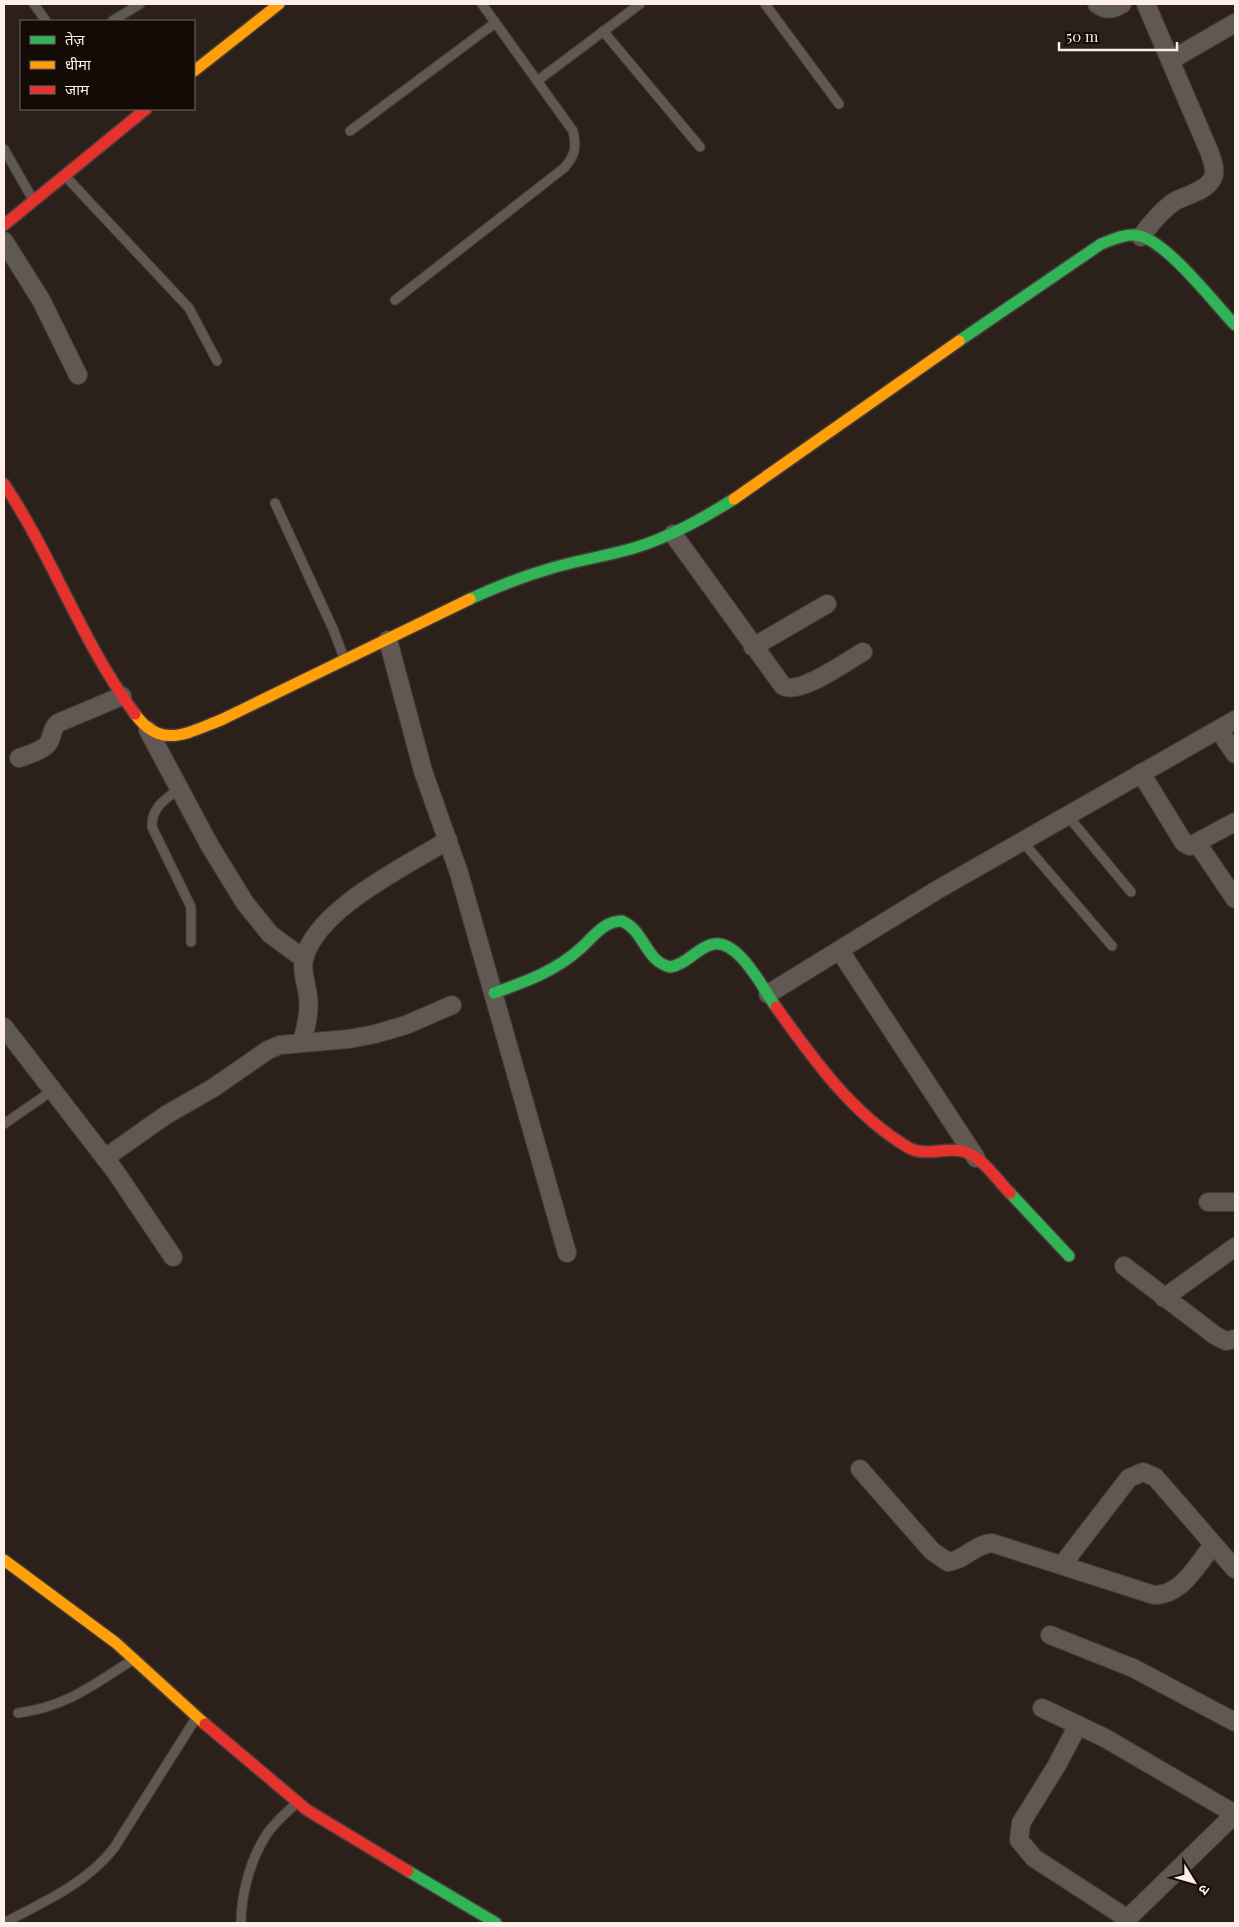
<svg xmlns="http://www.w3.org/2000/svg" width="1239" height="1927" font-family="'Playfair Display','Noto Sans Devanagari',serif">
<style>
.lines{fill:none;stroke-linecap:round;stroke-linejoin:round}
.lane-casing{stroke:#463c37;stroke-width:11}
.street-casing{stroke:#463c37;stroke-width:20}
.fast-casing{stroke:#463c37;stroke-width:14}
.slow-casing{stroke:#463c37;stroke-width:14}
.jam-casing{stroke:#463c37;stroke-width:14}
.lane{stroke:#615753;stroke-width:9}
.street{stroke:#615753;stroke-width:18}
.fast{stroke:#30b455;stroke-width:11}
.slow{stroke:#ff9f0a;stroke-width:11}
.jam{stroke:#e5322d;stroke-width:11}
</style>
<rect width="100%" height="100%" fill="#2c201a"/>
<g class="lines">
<defs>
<g id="lane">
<path d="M 34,4 L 46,21"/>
<path d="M 765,4 L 839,104"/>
<path d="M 112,21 L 140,4"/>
<path d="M 603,31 L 700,147"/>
<path d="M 537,81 L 640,4"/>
<path d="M 350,131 L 495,23"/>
<path d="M 4,149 L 32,198"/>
<path d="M 67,178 L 189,308 L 217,361"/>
<path d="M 395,300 L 564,168 C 575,156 577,147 573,131 L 482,4"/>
<path d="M 275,503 L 333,629 L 344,658"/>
<path d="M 179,789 C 165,799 151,808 152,827 L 191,907 L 191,942"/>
<path d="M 1067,815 L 1131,892"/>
<path d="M 1022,841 L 1112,946"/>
<path d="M 4,1124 L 53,1090"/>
<path d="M 18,1713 C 66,1707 93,1685 134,1659"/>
<path d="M 4,1923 C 43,1902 86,1884 114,1848 L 196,1718"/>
<path d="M 241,1923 C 241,1895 250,1861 265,1837 C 272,1824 287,1813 297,1802"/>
</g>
<g id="street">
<path d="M 1097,4 C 1106,11 1113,10 1122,4"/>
<path d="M 1171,60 L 1235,23"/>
<path d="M 1141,237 C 1151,223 1162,209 1177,200 C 1188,195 1204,191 1211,181 C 1218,172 1212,160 1209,151 L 1146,4"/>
<path d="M 4,241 L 41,300 L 78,375"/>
<path d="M 673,534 L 783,686 C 801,695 845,662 863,652"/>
<path d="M 388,640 L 423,771 L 459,873 L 567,1253"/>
<path d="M 753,647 L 827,604"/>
<path d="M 148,730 L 210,846 L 245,903 L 270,934 L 304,959"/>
<path d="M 1219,730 L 1235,754"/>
<path d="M 19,758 C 27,755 45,750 49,742 C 53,735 51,729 58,723 L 122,696"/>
<path d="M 1141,773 L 1184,843 L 1190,846 L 1235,822"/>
<path d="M 1197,843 L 1235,899"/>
<path d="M 840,951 L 976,1158"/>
<path d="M 768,994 L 937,890 L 1235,720"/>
<path d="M 4,1027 L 115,1171 L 173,1257"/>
<path d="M 302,1042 C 306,1027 310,1012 308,997 C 307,985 301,971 304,959 C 317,908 405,867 448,840"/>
<path d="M 105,1158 L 166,1115 L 213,1088 L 268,1050 L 280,1045 L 349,1039 L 375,1034 L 406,1025 L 452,1005"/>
<path d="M 1208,1202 L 1235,1202"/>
<path d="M 1124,1266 L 1216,1336 L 1226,1341 L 1235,1339"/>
<path d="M 1164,1298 L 1235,1247"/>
<path d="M 860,1469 L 932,1551 L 948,1562 C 965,1560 975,1544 992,1543 L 1154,1595 C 1182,1595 1197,1565 1213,1545"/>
<path d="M 1062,1565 L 1129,1478 L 1143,1472 L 1155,1477 L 1235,1569"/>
<path d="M 1050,1635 L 1133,1668 L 1235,1722"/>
<path d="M 1042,1708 L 1105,1738 L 1235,1814"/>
<path d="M 1078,1725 L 1057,1765 L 1021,1823 L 1019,1840 L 1034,1858 L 1128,1919"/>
<path d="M 1123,1923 L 1235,1814"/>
</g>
<g id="fast">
<path d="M 959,341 L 1101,244 C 1112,240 1123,234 1135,235 C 1164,237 1214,303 1235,325"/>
<path d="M 470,599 C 496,587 524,576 552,568 C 579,560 607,556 634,548 C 670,537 702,519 734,499"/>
<path d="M 494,993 C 525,982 556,971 581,948 C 593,937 604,921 622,921 C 645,931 645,961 670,967 C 687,964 695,950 710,945 C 737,935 763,989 776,1007"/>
<path d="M 1010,1193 L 1069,1256"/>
<path d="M 408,1871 L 496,1923"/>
</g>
<g id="slow">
<path d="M 194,71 L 279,4"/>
<path d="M 734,499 L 959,341"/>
<path d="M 135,714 C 161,750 187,733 221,720 L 470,599"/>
<path d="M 4,1560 L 116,1643 L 205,1724"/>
</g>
<g id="jam">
<path d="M 4,225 L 146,109"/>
<path d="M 4,484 C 53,557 82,643 135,714"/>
<path d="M 776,1007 C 813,1059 853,1115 909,1148 C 926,1157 944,1147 962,1151 C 981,1155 997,1180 1010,1193"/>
<path d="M 205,1724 L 307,1810 L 408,1871"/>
</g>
</defs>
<use href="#lane" class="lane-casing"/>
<use href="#street" class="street-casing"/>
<use href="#fast" class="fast-casing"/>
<use href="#slow" class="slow-casing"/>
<use href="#jam" class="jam-casing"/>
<use href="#lane" class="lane"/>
<use href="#street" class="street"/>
<use href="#fast" class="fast"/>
<use href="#slow" class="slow"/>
<use href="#jam" class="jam"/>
</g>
<rect width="1239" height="1927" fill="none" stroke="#feeee6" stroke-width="10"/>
<rect x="20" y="20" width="175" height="90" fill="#150b06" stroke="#726660"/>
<rect x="30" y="36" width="25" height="8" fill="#30b455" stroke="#726660"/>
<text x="65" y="45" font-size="15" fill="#feeee6">तेज़</text>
<rect x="30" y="61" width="25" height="8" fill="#ff9f0a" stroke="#726660"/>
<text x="65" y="70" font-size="15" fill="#feeee6">धीमा</text>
<rect x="30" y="86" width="25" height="8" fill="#e5322d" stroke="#726660"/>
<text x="65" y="95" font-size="15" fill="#feeee6">जाम</text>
<g transform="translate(1194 1882) rotate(127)" stroke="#150b06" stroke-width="4" paint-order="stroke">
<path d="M0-4L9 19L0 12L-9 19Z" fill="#feeee6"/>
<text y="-8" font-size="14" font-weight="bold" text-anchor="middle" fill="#feeee6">उ</text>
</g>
<path d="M1059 42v8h118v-8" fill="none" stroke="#feeee6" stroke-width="2.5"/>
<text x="1066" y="42" font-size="15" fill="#feeee6" stroke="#150b06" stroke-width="4" paint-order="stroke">50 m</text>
</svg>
